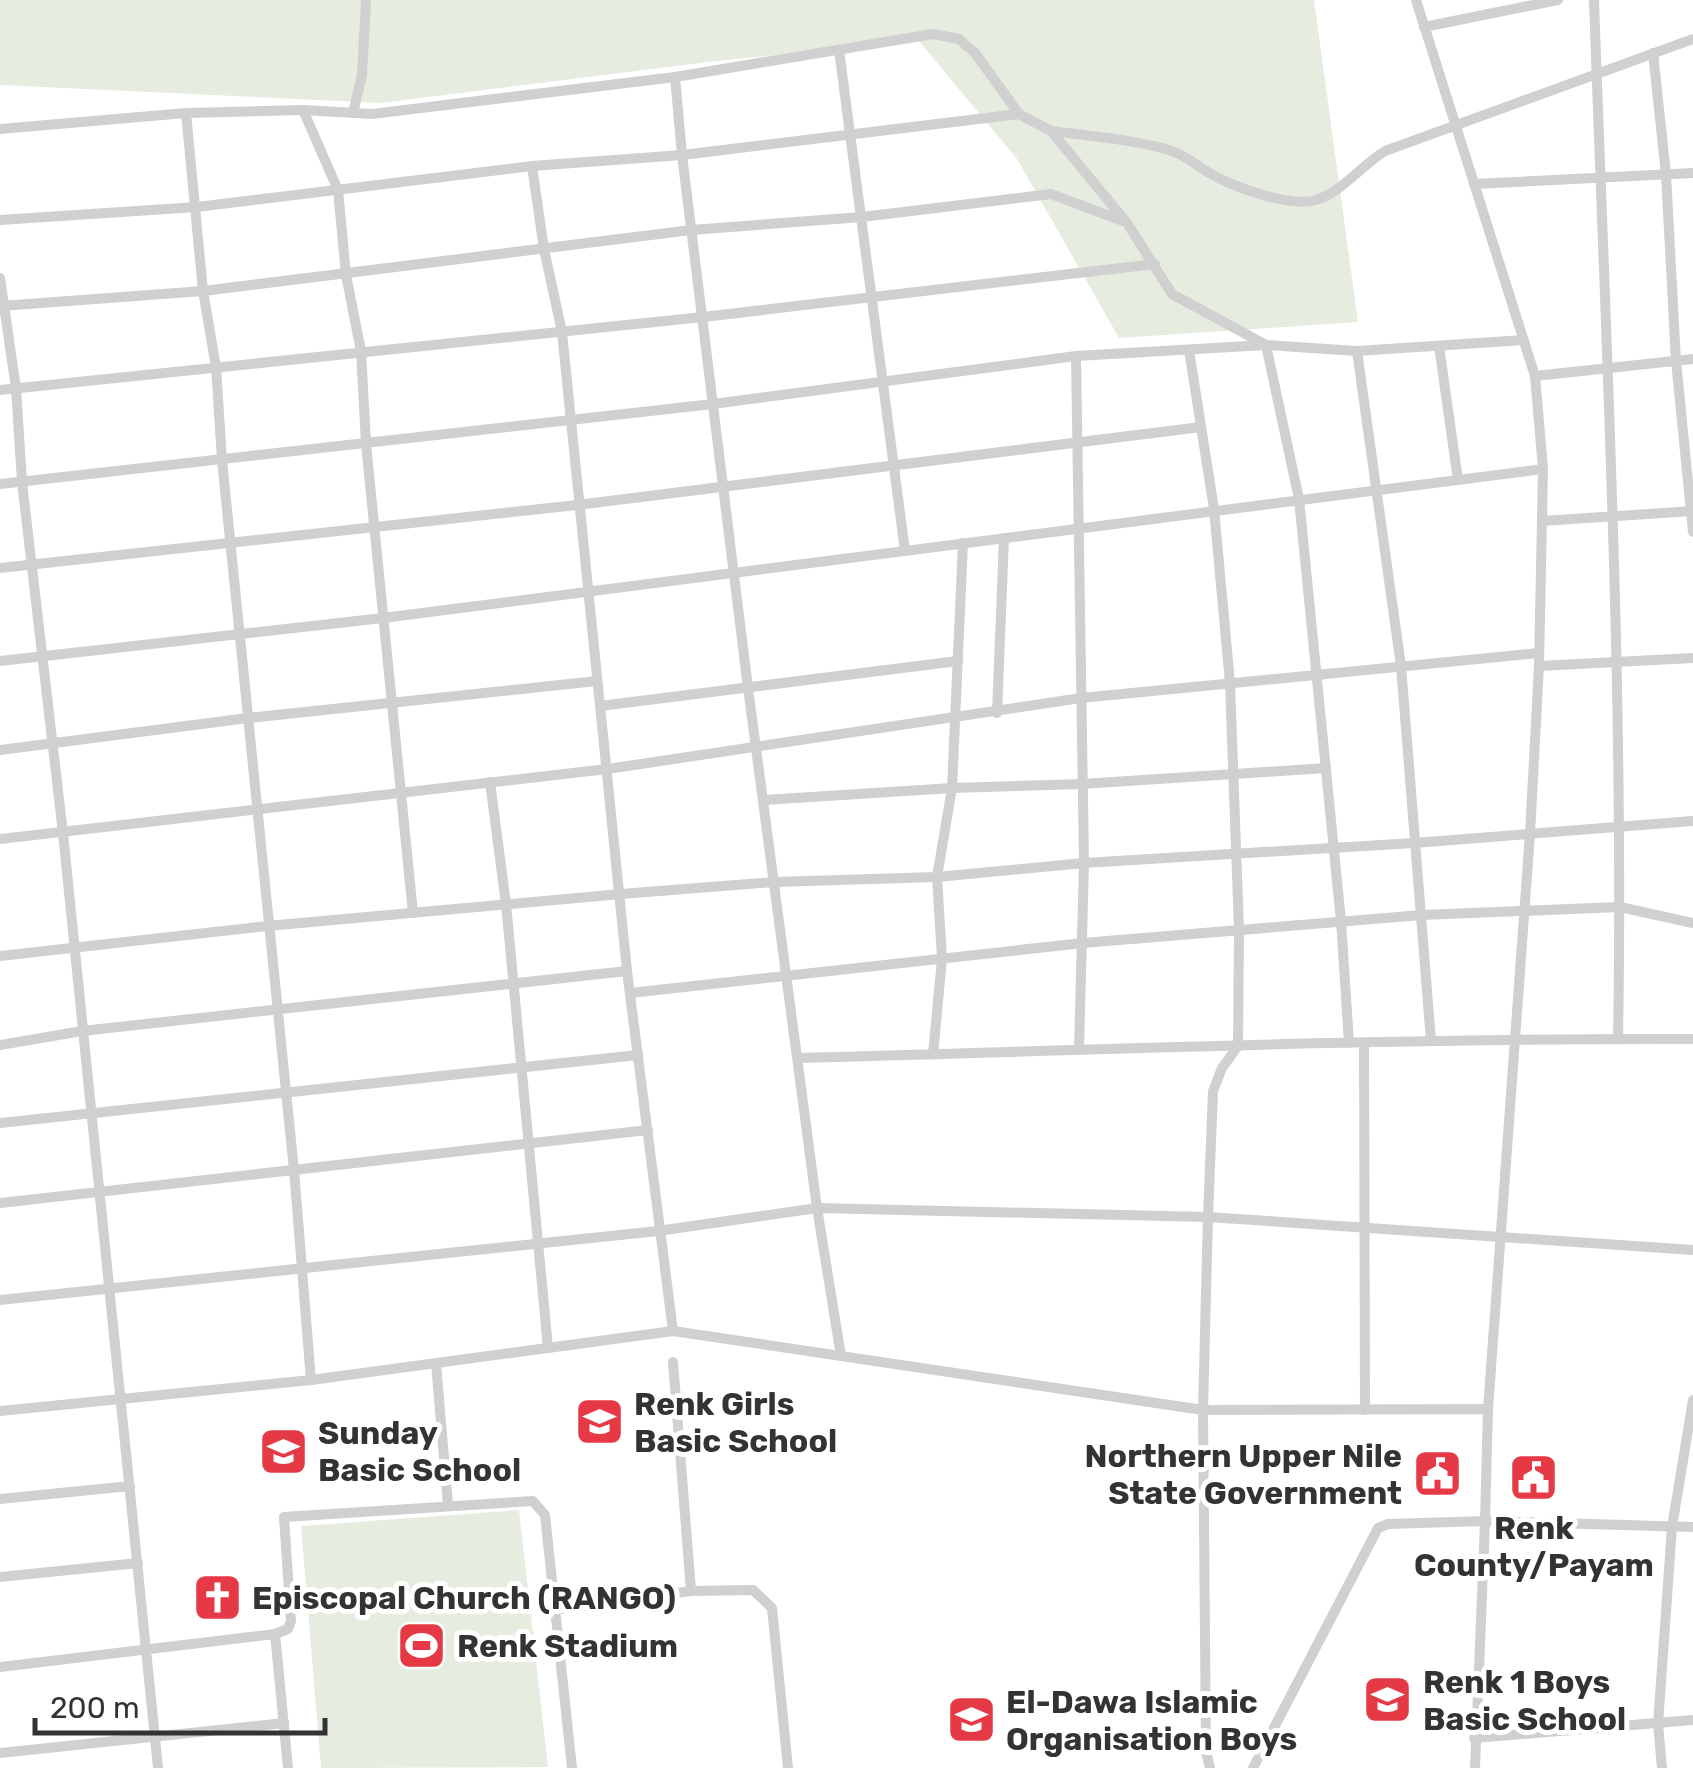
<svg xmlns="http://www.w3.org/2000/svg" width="1693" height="1768" font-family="Rubik,sans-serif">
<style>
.green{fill:#e6ecdf}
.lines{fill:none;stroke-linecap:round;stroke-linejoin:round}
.minor{stroke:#d0d0d0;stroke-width:10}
.labels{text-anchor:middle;stroke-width:10;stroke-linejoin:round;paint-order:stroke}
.poi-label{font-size:32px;font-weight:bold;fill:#333;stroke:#fff;text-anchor:start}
</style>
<rect width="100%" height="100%" fill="#fff"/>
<g class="green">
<path d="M 0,0 L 1314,0 L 1358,322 L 1119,338 L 1017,159 L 919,41 L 716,61 L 381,103 L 0,85 Z"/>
<path d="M 519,1510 L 548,1767 L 321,1768 L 301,1526 Z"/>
</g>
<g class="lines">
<g class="minor">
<path d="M 1416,0 L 1535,376 L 1543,469 L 1539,666 L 1530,834 L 1488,1409"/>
<path d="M 1594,0 C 1606,346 1624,693 1618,1039"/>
<path d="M 1424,27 L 1558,0"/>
<path d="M 839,50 L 905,551"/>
<path d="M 1653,53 L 1666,174 L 1676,361 L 1693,532"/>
<path d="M 675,77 L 682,155 L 748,688 L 817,1208 L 841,1356"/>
<path d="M 303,110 L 338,190 L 346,275 L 361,351 L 366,444 L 413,913"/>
<path d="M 186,113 L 203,291 L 216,367 L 222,460 L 294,1170 L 311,1380"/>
<path d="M 353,113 L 362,75 L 366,0"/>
<path d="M 0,129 L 186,113 L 303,110 L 372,114 L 675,77 L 933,34 L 959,39 L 975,53 L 1019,114"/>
<path d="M 1051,131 C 1089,136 1129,139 1166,149 C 1183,154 1192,162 1206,171 C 1230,186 1289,208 1316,200 C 1342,192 1362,165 1385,151 L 1693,39"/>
<path d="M 532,166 L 544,249 L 562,332 L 627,971 L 673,1331"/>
<path d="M 1474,184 L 1693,173"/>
<path d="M 0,220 L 197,207 L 532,166 L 682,155 L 1019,114 L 1051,131 L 1127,223 L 1172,294 L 1266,345 L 1299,499 L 1341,921 L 1349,1043"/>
<path d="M 0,278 L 16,388 L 22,482 L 63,833 L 158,1768"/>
<path d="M 1,306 L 203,291 L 691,230 L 862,217 L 1051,194 L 1123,221"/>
<path d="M 1439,346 L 1458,480"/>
<path d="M 1189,350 L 1214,509 L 1230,683 L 1239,930 L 1238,1046 L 1222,1068 L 1213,1091 L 1208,1217 L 1203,1410 L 1206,1752 L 1210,1768"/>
<path d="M 1357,351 L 1401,666 L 1431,1041"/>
<path d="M 1076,356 L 1084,863 L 1079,1049"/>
<path d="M 1535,376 L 1693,359"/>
<path d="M 0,390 L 703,317 L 1155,264"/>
<path d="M 0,484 L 713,404 L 1076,356 L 1266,345 L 1357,351 L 1524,340"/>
<path d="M 1542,521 L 1693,511"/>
<path d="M 0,568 L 577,505 L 1201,427"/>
<path d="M 0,661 L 383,618 L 1543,469"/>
<path d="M 1539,666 L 1693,658"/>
<path d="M 600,706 L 958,661"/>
<path d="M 997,713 L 1004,538"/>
<path d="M 0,750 L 248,718 L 597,681"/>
<path d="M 490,782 L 506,904 L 548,1348"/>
<path d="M 764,800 L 952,788 L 1082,784 L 1326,768"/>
<path d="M 0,839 L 607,769 L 1081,698 L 1539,653"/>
<path d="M 0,956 L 267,926 L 621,894 L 774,882 L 937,877 L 1084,863 L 1414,843 L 1693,821"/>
<path d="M 630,993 L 1083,943 L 1422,915 L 1620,907 L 1693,923"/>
<path d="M 1364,1043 L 1365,1410"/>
<path d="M 0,1045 L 82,1031 L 627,971"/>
<path d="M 933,1054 L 942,959 L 937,877 L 952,788 L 963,543"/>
<path d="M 798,1058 C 1096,1050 1395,1038 1693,1039"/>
<path d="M 0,1123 L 638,1055"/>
<path d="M 0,1203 L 648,1130"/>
<path d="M 0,1300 L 658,1231 L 817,1208 L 1208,1217 L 1693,1250"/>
<path d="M 673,1362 L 691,1591 L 753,1590 L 772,1608 L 788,1768"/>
<path d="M 436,1364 L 448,1505"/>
<path d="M 0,1411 L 311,1380 L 673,1331 L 1203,1410 L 1488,1409 L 1485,1521 L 1693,1527"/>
<path d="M 0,1499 L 130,1486"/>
<path d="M 0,1577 L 138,1563"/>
<path d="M 557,1609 L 691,1591"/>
<path d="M 275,1634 L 288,1629 L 291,1621 L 284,1517 L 533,1501 L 545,1515 L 572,1768"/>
<path d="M 0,1667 L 275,1634 L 288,1768"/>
<path d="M 1474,1738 L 1693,1720"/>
<path d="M 0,1753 L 284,1723"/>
<path d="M 1253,1768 L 1378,1528 L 1388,1524 L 1485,1521 L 1475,1768"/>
<path d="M 1662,1768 L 1658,1724 L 1672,1527 L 1693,1400"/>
</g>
</g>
<defs>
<symbol id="school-square" viewBox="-11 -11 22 22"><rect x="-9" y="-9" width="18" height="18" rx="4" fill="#e63946" stroke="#fff"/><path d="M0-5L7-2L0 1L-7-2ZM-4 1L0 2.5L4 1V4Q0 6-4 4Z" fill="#fff"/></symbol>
<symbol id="civic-square" viewBox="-11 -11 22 22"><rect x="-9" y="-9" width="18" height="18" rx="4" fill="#e63946" stroke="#fff"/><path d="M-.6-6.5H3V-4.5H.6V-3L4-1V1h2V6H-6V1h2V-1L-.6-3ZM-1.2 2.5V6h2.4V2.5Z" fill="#fff"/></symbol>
<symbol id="church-square" viewBox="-11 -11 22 22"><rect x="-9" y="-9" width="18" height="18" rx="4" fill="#e63946" stroke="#fff"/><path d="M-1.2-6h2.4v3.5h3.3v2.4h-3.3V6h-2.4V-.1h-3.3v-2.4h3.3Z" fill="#fff"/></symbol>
<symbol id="stadium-square" viewBox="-11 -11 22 22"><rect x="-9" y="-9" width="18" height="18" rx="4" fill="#e63946" stroke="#fff"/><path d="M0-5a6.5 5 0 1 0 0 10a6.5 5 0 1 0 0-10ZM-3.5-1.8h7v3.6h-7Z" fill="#fff"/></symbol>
</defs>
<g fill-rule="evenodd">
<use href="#school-square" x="572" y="1394" width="55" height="55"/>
<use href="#school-square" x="256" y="1424" width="55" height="55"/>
<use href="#civic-square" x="1410" y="1446" width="55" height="55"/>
<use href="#civic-square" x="1506" y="1450" width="55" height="55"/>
<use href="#church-square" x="190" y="1570" width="55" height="55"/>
<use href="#stadium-square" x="394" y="1618" width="55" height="55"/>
<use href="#school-square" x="1360" y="1672" width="55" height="55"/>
<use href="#school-square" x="944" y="1692" width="55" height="55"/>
</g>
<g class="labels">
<g class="poi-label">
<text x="634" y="1415">Renk Girls<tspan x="634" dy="37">Basic School</tspan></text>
<text x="318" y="1444">Sunday<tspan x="318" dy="37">Basic School</tspan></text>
<text x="1402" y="1467" text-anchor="end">Northern Upper Nile<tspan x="1402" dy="37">State Government</tspan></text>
<text x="1534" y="1539" text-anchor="middle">Renk<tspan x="1534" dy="37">County/Payam</tspan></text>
<text x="252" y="1609">Episcopal Church (RANGO)</text>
<text x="457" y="1657">Renk Stadium</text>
<text x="1423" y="1693">Renk 1 Boys<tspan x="1423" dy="37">Basic School</tspan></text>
<text x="1006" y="1713">El-Dawa Islamic<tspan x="1006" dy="37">Organisation Boys</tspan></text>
</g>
</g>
<path d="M35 1718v15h290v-15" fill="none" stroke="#333333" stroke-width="5"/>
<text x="50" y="1718" font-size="30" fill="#333333" stroke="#ffffff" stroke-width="8" paint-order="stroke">200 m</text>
</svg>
